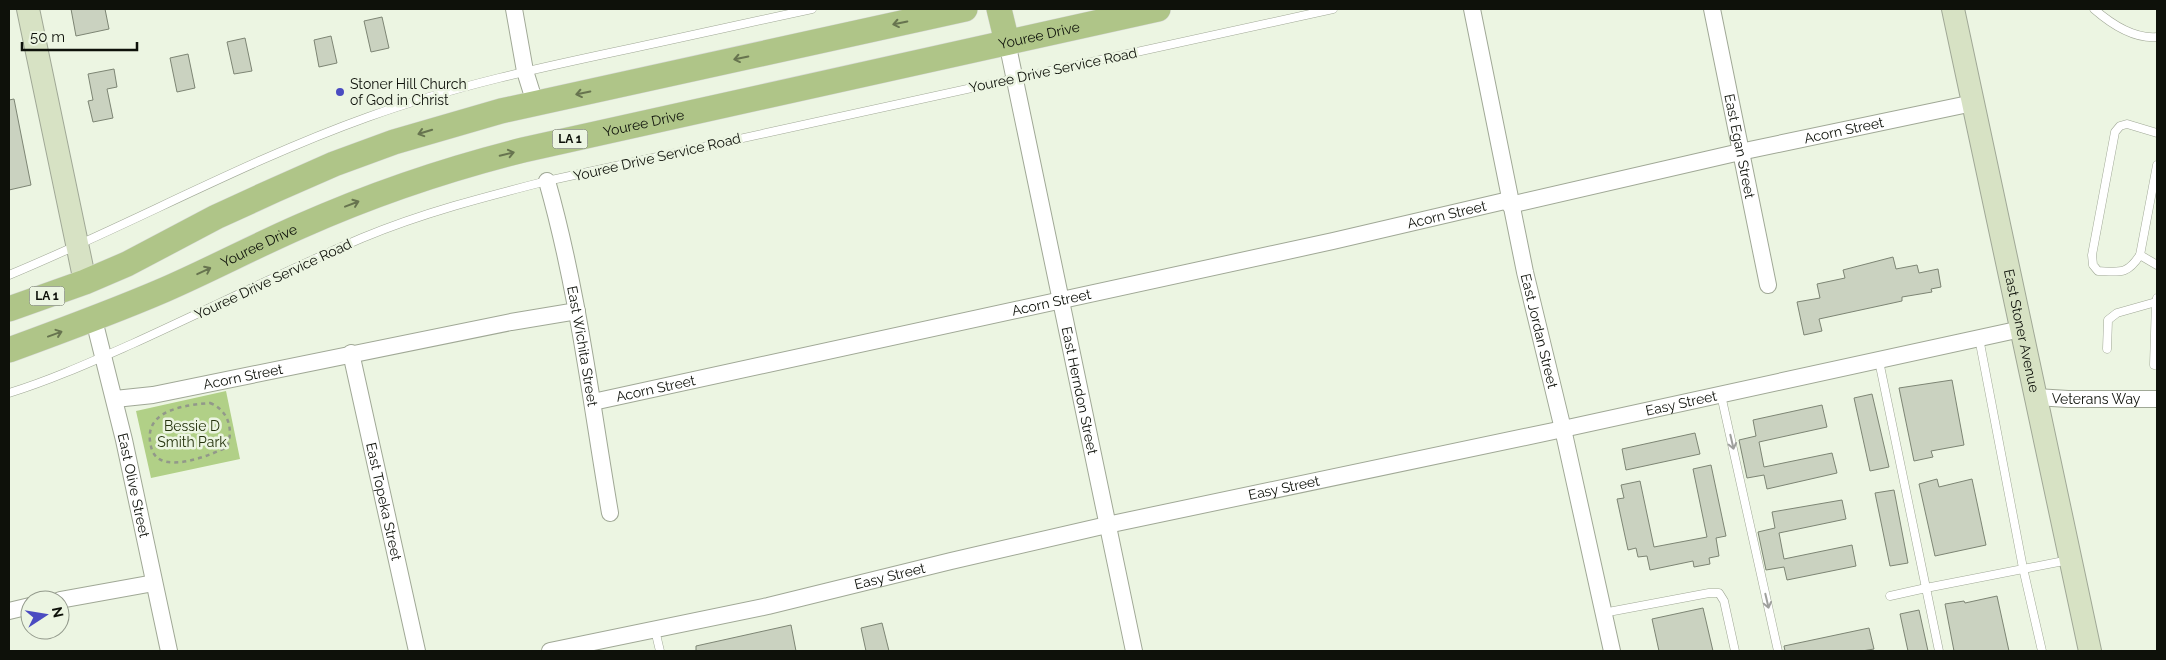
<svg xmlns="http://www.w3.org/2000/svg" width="2166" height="660" font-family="Raleway,sans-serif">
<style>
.green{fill:#b1d087}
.building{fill:#cad2c0;stroke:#7d8574}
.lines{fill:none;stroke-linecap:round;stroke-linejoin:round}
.lane-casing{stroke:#a0a896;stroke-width:9}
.street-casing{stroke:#a0a896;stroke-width:18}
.secondary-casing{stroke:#a0a896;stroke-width:24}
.primary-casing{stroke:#d8d9d8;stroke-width:26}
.path{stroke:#92988a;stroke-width:2.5;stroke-dasharray:4 4;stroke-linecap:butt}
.lane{stroke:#fff;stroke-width:8}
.street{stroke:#fff;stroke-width:16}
.secondary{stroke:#d7e2c4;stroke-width:22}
.primary{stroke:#afc588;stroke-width:25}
.oneway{stroke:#67744f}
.oneway2{stroke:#9fa09d}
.poi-dot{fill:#4a4bc1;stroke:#ecf5e2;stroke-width:2}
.labels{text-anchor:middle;stroke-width:5;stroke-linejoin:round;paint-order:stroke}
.shield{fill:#ecf5e2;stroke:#51554b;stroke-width:1}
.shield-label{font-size:12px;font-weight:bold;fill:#0e110a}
.street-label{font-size:14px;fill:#0e110a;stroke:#ecf5e2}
.poi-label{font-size:14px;fill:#0e110a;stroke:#ecf5e2;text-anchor:start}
.park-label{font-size:14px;fill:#24320c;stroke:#ecf5e2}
</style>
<rect width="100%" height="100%" fill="#ecf5e2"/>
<path class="green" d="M 226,391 L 240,459 L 151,478 L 136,411 Z"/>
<g class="building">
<path d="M 71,9 L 105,9 L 109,29 L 76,36 Z"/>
<path d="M 382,17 L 389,48 L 371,52 L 364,21 Z"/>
<path d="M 331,36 L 337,63 L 319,67 L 314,40 Z"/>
<path d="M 245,38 L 252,71 L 234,74 L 227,42 Z"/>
<path d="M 188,54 L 195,88 L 177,92 L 170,58 Z"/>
<path d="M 114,69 L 117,87 L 107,89 L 113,118 L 93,122 L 88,101 L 93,100 L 88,74 Z"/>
<path d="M 14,99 L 31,185 L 9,190 L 9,100 Z"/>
<path d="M 1893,257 L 1896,269 L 1917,265 L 1919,273 L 1938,269 L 1941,287 L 1931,289 L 1932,292 L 1902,297 L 1902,301 L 1819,319 L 1822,331 L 1804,335 L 1797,302 L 1820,298 L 1817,284 L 1845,278 L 1843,270 Z"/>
<path d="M 1952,380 L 1964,445 L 1931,451 L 1933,457 L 1914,461 L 1899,388 Z"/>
<path d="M 1872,394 L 1889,467 L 1870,471 L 1854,398 Z"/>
<path d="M 1822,405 L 1827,427 L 1759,442 L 1764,467 L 1832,453 L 1837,473 L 1767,489 L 1764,475 L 1747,478 L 1739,440 L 1756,436 L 1753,420 Z"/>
<path d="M 1695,433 L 1700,454 L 1626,470 L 1622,449 Z"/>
<path d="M 1711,465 L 1726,536 L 1716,538 L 1719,556 L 1709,558 L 1710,564 L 1694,567 L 1693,561 L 1650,570 L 1647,556 L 1638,557 L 1636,548 L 1628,550 L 1617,499 L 1624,498 L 1621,485 L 1640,481 L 1654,547 L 1707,537 L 1693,469 Z"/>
<path d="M 1937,479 L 1939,487 L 1972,479 L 1986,545 L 1935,556 L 1919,484 Z"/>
<path d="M 1894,490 L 1908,563 L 1890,566 L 1875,493 Z"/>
<path d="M 1842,500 L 1846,519 L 1779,533 L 1784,559 L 1852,545 L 1856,566 L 1787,580 L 1784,567 L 1766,570 L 1758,532 L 1775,528 L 1772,512 Z"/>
<path d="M 1997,596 L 2009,651 L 1954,651 L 1945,604 L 1964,601 L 1965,603 Z"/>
<path d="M 1703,608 L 1713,651 L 1659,651 L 1652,619 Z"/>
<path d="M 1919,610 L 1928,651 L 1908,651 L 1900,614 Z"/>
<path d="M 882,623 L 889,651 L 866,651 L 861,628 Z"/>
<path d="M 791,625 L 796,651 L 696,651 L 696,646 Z"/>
<path d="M 1869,628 L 1874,649 L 1862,651 L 1785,651 L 1784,646 Z"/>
</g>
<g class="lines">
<defs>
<g id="lane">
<path d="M 2094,9 C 2110,23 2134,39 2157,37"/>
<path d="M 2157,133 L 2127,124 L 2120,126 L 2115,132 L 2092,255 L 2093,265 L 2098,271 C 2120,272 2127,275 2140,255 L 2157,165"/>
<path d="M 2140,255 L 2157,265"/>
<path d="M 9,275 C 130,225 245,161 368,117 C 454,86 543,67 633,48 C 693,35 752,22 812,9"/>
<path d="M 1979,338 L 2023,568 L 2042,651"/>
<path d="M 2107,349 L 2108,320 L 2117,313 L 2156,302 L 2157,298"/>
<path d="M 1879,361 L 1926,588 L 2069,560"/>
<path d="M 2154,365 L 2156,302"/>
<path d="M 9,393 C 51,380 91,362 132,344 C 209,309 285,271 362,238 C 422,213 484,197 547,181 L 1333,9"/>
<path d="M 1721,395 L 1778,651"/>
<path d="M 1890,596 L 1926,588 L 1939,651"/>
<path d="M 1603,613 L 1709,593 L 1719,593 L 1724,601 L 1735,651"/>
<path d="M 655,630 L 660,651"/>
</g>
<g id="street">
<path d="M 514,9 L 525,71 L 535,103"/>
<path id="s1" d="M 1472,9 L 1525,272 L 1563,429 L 1612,651"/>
<path id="s2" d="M 1712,9 L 1768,285"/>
<path id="s3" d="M 1007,42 L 1134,651"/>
<path id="s4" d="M 547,181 C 578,290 591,402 610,513"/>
<path id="s5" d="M 1510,205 L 1740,152 L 1973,103"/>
<path id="s6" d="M 94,320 L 124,440 L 169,651"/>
<path id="s7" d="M 351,353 L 417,651"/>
<path id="s8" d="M 2036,397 L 2068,399 L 2157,399"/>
<path id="s9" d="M 115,399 L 153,395 L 511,322 L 577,311"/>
<path id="s10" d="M 593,402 L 1333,241 L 1509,200"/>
<path d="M 60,600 L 154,583"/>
<path d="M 9,611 L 30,606"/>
<path id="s11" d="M 550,651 L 768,606 L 951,561 L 1107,525 L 1563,429 L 2021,329"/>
</g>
<g id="secondary">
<path d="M 28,9 L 85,282"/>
<path id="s12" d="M 1953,9 L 2090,651"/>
</g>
<g id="primary">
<path d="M 999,9 L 1007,42"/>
<path d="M 9,309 L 85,282 L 127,264 L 216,217 L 275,190 L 334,164 L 394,142 L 501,111 L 965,9"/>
<path id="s13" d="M 9,350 C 61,331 113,312 164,290 C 210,270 255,246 301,226 C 373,194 447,169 523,150 L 1158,9"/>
</g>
</defs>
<use href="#lane" class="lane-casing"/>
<use href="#street" class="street-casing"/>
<use href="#secondary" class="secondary-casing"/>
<use href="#primary" class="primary-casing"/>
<path class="path" d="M 210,403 C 228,410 234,429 227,447 C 211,455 178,468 161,460 C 153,456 151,449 150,441 C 146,409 187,405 210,403 Z"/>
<use href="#lane" class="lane"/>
<use href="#street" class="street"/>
<use href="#secondary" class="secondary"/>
<use href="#primary" class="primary"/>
</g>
<defs><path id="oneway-shaft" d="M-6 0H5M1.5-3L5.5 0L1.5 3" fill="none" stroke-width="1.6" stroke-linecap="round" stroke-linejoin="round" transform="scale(1.25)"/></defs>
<g class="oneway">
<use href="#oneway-shaft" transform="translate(900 23) rotate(168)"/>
<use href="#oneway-shaft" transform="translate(741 58) rotate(168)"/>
<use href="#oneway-shaft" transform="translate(583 93) rotate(168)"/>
<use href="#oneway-shaft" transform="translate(425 132) rotate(163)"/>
<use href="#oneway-shaft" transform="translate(507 154) rotate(-14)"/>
<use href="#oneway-shaft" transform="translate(352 204) rotate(-21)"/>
<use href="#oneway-shaft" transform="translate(204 271) rotate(-25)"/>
<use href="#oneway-shaft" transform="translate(55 334) rotate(-20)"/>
</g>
<g class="oneway2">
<use href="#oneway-shaft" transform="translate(1732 442) rotate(77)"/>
<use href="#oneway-shaft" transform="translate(1767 601) rotate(77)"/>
</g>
<circle class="poi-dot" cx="340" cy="92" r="5"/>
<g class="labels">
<g class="shield">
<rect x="552.5" y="129.5" width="35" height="19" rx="4"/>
<rect x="29.5" y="286.5" width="35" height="19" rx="4"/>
</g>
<g class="shield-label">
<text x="570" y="143">LA 1</text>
<text x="47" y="300">LA 1</text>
</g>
<g class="street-label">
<text dy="5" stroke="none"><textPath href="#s13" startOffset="1081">Youree Drive</textPath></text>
<text transform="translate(1053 70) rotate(-12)" y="5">Youree Drive Service Road</text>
<text dy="5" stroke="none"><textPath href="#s13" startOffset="676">Youree Drive</textPath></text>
<text dy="5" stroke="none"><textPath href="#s5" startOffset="342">Acorn Street</textPath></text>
<text dy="5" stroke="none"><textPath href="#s2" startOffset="140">East Egan Street</textPath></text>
<text transform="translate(657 157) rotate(-13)" y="5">Youree Drive Service Road</text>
<text dy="5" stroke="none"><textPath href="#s10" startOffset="874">Acorn Street</textPath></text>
<text dy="5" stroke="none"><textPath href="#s13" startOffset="271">Youree Drive</textPath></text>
<text transform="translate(273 279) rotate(-25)" y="5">Youree Drive Service Road</text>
<text dy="5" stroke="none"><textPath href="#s10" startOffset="469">Acorn Street</textPath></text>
<text dy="5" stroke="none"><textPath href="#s12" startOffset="329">East Stoner Avenue</textPath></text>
<text dy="5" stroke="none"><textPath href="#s1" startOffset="329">East Jordan Street</textPath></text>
<text dy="5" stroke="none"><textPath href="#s4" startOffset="169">East Wichita Street</textPath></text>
<text dy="5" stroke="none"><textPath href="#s9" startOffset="130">Acorn Street</textPath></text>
<text dy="5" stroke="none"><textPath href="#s10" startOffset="64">Acorn Street</textPath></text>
<text dy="5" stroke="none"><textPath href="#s3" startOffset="356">East Herndon Street</textPath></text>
<text dy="5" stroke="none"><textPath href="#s8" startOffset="60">Veterans Way</textPath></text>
<text dy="5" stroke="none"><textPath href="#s11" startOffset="1158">Easy Street</textPath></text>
<text dy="5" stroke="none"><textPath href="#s6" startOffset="170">East Olive Street</textPath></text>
<text dy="5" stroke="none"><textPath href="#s11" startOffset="752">Easy Street</textPath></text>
<text dy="5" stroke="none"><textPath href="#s7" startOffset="152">East Topeka Street</textPath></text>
<text dy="5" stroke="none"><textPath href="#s11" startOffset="348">Easy Street</textPath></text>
</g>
<g class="poi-label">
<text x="350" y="89">Stoner Hill Church<tspan x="350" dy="16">of God in Christ</tspan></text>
</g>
<g class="park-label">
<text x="192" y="431">Bessie D<tspan x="192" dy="16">Smith Park</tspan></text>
</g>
</g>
<rect width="2166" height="660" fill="none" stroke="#0e110a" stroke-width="20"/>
<g transform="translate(45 615) rotate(78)"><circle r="24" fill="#ecf5e2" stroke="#939a8c"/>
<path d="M0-4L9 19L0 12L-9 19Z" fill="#4a4bc1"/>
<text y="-8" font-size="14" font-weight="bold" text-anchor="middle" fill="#0e110a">N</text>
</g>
<path d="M22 42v8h115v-8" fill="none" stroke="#0e110a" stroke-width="2.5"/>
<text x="30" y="42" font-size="15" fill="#0e110a" stroke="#ecf5e2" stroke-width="4" paint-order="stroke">50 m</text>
</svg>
